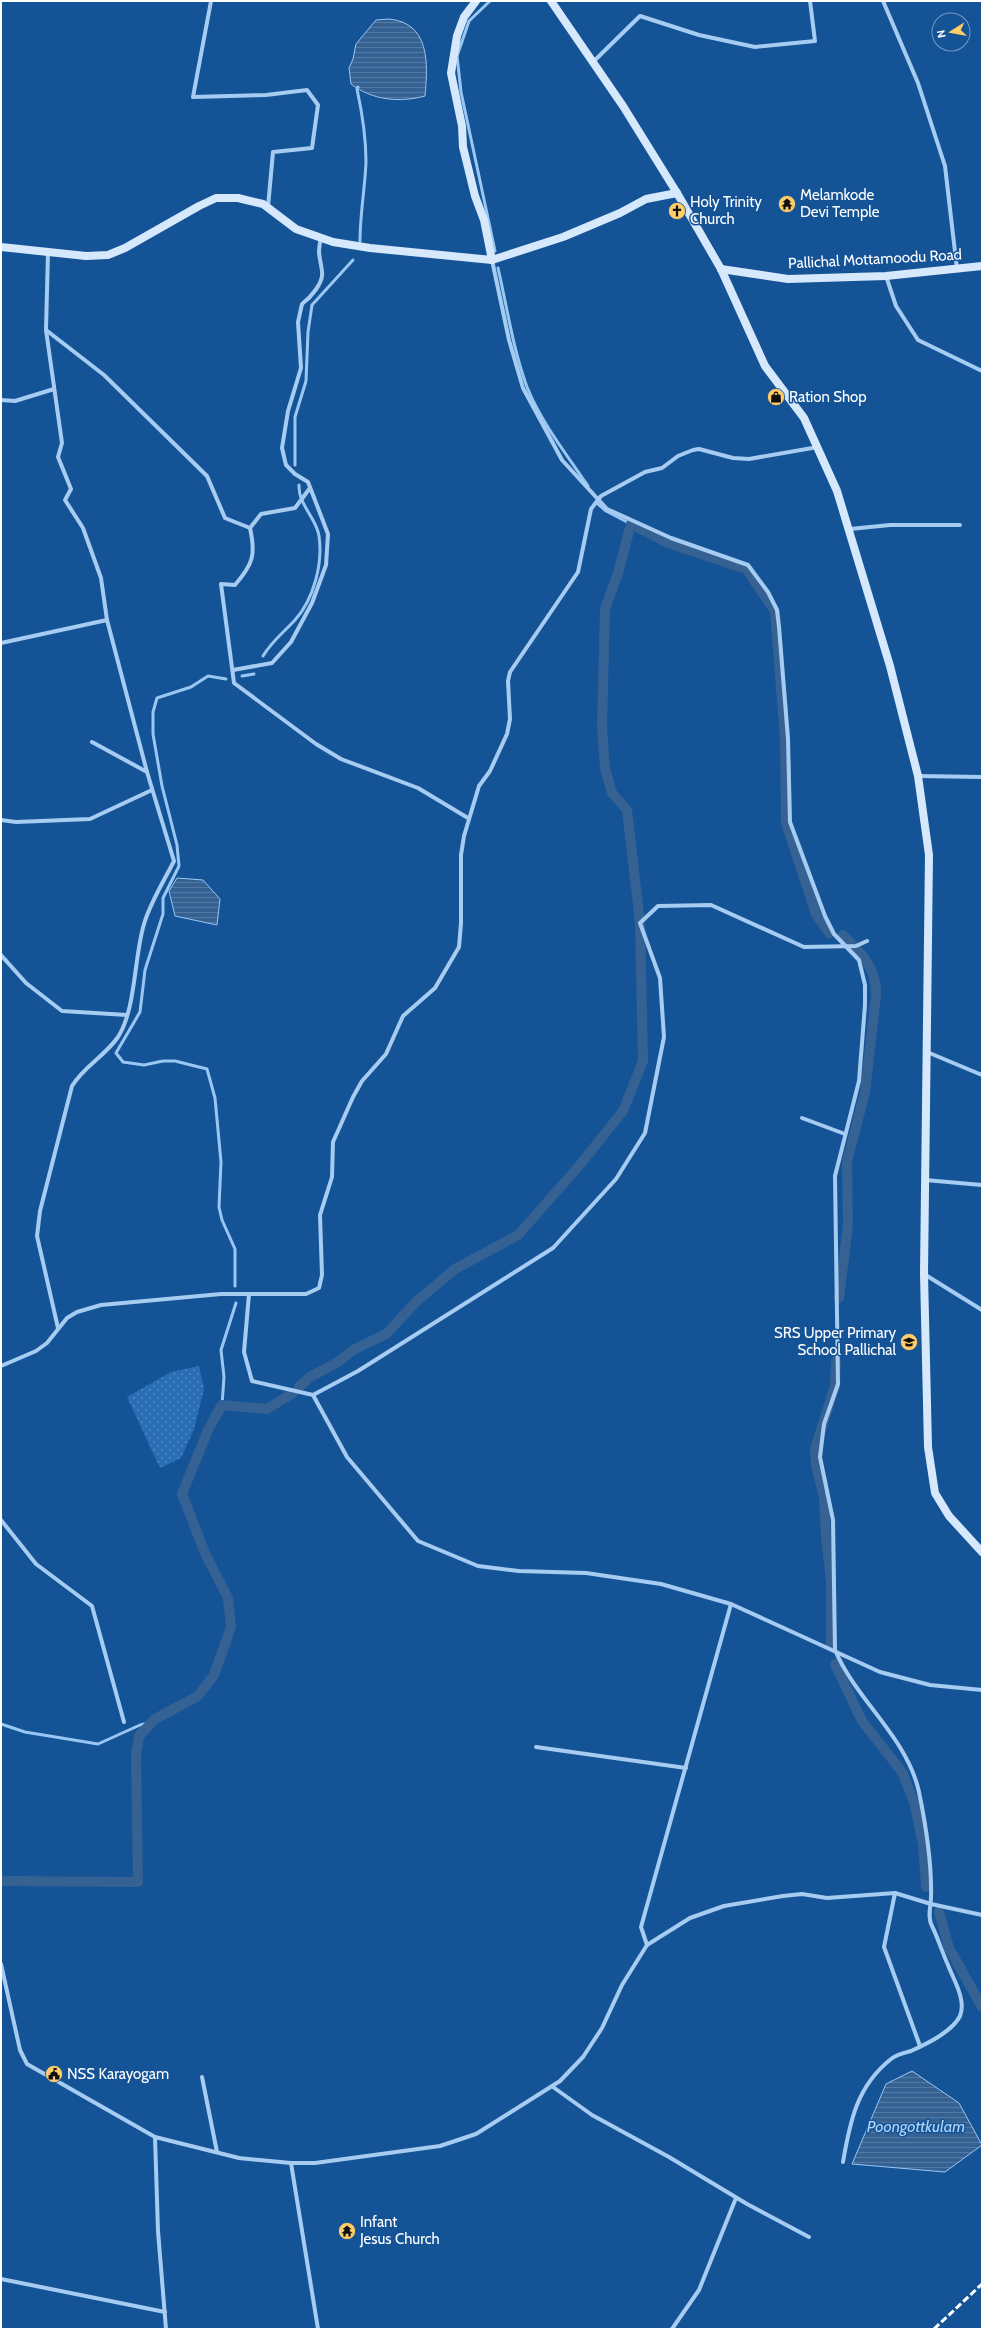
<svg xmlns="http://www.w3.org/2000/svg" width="983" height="2330" font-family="Cabin,sans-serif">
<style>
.grass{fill:url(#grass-dots)}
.water{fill:url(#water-rules);stroke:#99c7f4}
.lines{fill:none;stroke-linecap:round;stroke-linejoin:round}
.stream{stroke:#99c7f4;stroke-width:3}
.canal{stroke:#366293;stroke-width:10}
.street{stroke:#a7ccf2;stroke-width:4}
.secondary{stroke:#d6e8fc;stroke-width:8}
.rail{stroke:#fff;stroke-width:3;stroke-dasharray:7 3;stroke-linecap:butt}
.labels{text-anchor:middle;stroke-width:3;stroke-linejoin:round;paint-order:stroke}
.poi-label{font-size:15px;fill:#fff;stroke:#155397;text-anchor:start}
.street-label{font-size:15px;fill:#fff;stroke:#155397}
.water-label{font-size:16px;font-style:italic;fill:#b3d6f8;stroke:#155397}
</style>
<defs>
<pattern id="grass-dots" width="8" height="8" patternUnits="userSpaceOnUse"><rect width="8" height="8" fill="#296eb5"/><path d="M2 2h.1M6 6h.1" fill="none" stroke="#548bc4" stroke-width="1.8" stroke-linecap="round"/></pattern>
<pattern id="water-rules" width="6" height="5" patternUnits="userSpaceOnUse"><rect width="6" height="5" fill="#366293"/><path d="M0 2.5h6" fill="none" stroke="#547aa3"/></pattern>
</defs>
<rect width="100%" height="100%" fill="#155397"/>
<path class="grass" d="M 199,1366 L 204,1389 L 194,1429 L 181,1458 L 160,1468 L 127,1397 L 171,1372 Z"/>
<g class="water">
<path d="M 389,19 C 430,23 428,63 425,96 C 399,103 372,100 351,84 L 349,68 L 353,59 L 356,44 L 376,20 Z"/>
<path d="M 177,878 L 203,880 L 220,899 L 217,925 L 175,916 L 169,891 Z"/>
<path d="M 912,2071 L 959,2103 L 982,2145 L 945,2172 L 852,2164 L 886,2084 Z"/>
</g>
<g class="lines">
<g class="stream">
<path d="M 490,1 L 469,21 L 457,56 L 461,92 L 495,251"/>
<path d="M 358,87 L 357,89 C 362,112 366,138 366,162 C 365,188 360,214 360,241"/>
<path d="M 498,268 C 507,307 513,349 527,387 C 541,422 567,455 588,486"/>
<path d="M 295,465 L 295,417 L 306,381 L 308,332 L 312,305 L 353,260"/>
<path d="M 598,504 L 606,511 L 631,524"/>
<path d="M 263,656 C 272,641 284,632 295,620 C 314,599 323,563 319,536 C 317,522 307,513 302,500 C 300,496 299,490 299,485"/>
<path d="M 242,676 L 254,674"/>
<path d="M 226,679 L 208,676 L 191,687 L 157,698 L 153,712 L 153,734 L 162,786 L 177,845 L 179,866 L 163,898 L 163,914 L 145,970 L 140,1012 L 116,1053 L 123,1062 L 144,1065 L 163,1061 L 175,1061 L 207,1069 L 215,1098 L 221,1162 L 219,1207 L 222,1220 L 235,1249 L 235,1286"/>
<path d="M 222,1405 L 224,1377 L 221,1350 L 236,1303"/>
<path d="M 1,1724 L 25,1732 L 98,1744 L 140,1725 L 152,1722"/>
</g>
<g class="canal">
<path d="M 839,1298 L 848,1225 L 847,1162 L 865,1092 L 876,995 C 877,968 861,953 843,935"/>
<path d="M 299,1387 L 310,1377 L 338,1362 L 353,1350 L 386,1334 L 417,1301 L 455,1269 L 518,1235 L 579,1166 L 623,1111 L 643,1061 L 640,923 L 627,810 L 612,793 L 605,768 L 602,727 L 605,609 L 618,573 L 631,524 L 668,543 L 746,569 L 775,611 L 785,738 L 786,823 L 816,914 L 829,933"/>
<path d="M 831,1646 L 831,1583 L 826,1537 L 824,1498 L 816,1465 L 815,1449 L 835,1386 L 836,1361"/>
<path d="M 835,1664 L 862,1721 L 902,1772 L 914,1802 L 923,1844 L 926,1887"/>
<path d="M 1,1881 L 138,1882 L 136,1756 L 139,1736 L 155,1719 L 198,1696 L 214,1675 L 231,1627 L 228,1598 L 205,1553 L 182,1494 L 208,1430 L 222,1405 L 267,1409 L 293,1393"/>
<path d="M 939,1912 L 949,1948 L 982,2007"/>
</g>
<g class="street">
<path d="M 211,1 L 193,97 L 266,95 L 307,90 L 318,105 L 312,148 L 273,152 L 268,207"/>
<path d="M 883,1 L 918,83 L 945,166 L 957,269"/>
<path d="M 593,62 L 640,16 L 699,35 L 755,47 L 815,41 L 810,1"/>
<path d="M 48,252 L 46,330 L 104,375 L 207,476 L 225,518 L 250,528"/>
<path d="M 492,260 L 509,340 L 523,388 L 562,460 L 607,509 L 671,538 L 748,565 L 768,592 L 777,610 L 779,627 L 788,739 L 790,822 L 825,916 L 834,934 L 859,960 L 865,985 L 865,1005 L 859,1081 L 835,1176 L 838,1384 L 824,1424 L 820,1457 L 833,1520 L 835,1650 C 856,1700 907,1737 919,1792 C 926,1826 932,1862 931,1897 C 931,1906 927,1917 932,1926 C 938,1938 942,1952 948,1965 C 952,1976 959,1987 961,1999 C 962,2004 962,2011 960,2016 C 952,2032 926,2044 911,2051 C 904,2053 897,2054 891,2059 C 857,2086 850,2121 843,2162"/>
<path d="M 886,276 L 896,306 L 918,340 L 982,371"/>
<path d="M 46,330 L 62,443 L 58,457 L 71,489 L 65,500 L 83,528 L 101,578 L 107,620"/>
<path d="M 1,400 L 15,401 L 54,389"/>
<path d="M 250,528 C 256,555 253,564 235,585 L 221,584 L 234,683 L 316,744 L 341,759 L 418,788 L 468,818"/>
<path d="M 250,528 L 261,514 L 295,508 L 310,488"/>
<path d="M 850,529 L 890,525 L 960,525"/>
<path d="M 1,643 L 107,620 L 147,772 L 174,861 C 164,881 150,903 144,924 C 134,957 136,1009 118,1037 C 105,1056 84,1066 72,1086 L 40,1211 L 37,1236 L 58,1328"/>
<path d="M 233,670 L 272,663 L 291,642 L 312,603 L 326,565 L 328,534 L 308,482 L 295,474 L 286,465 L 282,448 L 288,411 L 301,368 L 298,322 L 302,304 C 310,298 324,283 322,271 C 320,256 317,254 321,238"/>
<path d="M 92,742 L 147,772"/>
<path d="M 918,776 L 982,777"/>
<path d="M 1,820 L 16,822 L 90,819 L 152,790"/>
<path d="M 1,955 L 26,983 L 62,1011 L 127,1015"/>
<path d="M 927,1052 L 982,1075"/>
<path d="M 802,1118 L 845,1134"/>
<path d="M 925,1180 L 982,1185"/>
<path d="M 924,1274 L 982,1310"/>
<path d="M 249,1294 L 244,1352 L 252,1381 L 313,1395 L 347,1457 L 418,1541 L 478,1566 L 519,1571 L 586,1573 L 661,1584 L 731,1604 L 880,1672 L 930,1685 L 982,1690"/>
<path d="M 1,1366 L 36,1351 L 47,1343 L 67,1318 L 77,1312 L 101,1305 L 221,1294 L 306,1294 L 319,1288 L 322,1275 L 320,1215 L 332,1177 L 333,1142 L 353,1097 L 362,1081 L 386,1054 L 403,1016 L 435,988 L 459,947 L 461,923 L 461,855 L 464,836 L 479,786 L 490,771 L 507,734 L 510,719 L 508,681 L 510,672 L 578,572 L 591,509 L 601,496 L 645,472 L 662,468 L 678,456 L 693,450 L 699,449 L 733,458 L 749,459 L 818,447"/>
<path d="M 313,1395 L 358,1371 L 553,1248 L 616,1179 L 645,1133 L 664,1037 L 660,978 L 640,923 L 658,906 L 711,905 L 804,947 L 856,946 L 867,941"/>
<path d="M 1,1520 L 36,1564 L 92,1606 L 124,1722"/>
<path d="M 536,1747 L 686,1768"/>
<path d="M 895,1893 L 884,1947 L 920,2046"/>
<path d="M 647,1945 L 641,1927 L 731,1604"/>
<path d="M 1,1964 L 20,2050 L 27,2064 L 155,2137 L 239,2158 L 291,2163 L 315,2163 L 440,2146 L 476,2134 L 560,2081 L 583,2057 L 602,2028 L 622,1985 L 647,1945 L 690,1918 L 724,1906 L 783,1896 L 802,1894 L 827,1898 L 895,1893 L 931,1904 L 982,1915"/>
<path d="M 202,2077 L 217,2152"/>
<path d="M 553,2087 L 592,2115 L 669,2157 L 747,2204 L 809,2237"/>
<path d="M 155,2137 L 158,2231 L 166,2329"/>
<path d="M 291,2163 L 318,2329"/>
<path d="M 1,2279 L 165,2312"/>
<path d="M 672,2329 L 699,2290 L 736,2198"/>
</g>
<g class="secondary">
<path d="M 476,1 L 464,17 L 457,36 L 451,73 L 462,126 L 463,147 L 475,196 L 484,220 L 492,260"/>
<path d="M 551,1 L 623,106 L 677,193 L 721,269 L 765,366 L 804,418 L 837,491 L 890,666 L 918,776 L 929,855 L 924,1274 L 928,1447 L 935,1493 L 949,1516 L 982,1552"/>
<path d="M 1,247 L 86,256 L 108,255 L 125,248 L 199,206 L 216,198 L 238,198 L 263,204 L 296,229 L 333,242 L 370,248 L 492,260 L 563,237 L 620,213 L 646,199 L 677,193"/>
<path d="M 721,269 L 788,279 L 886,276 L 982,266"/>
</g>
<path class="rail" d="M 934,2329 L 982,2284"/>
</g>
<defs>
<symbol id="temple-disc" viewBox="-11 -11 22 22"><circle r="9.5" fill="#ffcd68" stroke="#155397"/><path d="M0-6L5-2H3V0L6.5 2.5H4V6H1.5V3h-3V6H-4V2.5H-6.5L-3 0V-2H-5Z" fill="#111"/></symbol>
<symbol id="church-disc" viewBox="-11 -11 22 22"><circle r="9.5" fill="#ffcd68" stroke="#155397"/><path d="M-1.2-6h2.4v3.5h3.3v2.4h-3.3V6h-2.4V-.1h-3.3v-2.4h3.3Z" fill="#111"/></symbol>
<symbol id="shop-disc" viewBox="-11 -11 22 22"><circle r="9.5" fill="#ffcd68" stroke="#155397"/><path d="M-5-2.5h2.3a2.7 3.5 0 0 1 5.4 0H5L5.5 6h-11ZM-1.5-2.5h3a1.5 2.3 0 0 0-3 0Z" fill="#111"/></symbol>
<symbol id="school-disc" viewBox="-11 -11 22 22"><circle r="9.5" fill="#ffcd68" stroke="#155397"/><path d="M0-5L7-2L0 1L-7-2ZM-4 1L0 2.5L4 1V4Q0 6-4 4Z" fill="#111"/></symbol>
<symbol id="civic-disc" viewBox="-11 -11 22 22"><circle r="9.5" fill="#ffcd68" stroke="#155397"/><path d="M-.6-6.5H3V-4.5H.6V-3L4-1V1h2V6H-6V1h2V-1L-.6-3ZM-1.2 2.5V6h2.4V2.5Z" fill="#111"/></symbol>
</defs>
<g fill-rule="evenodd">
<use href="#temple-disc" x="777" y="194" width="20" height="20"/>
<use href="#church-disc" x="667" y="201" width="20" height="20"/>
<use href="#shop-disc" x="766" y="387" width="20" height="20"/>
<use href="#school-disc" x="899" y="1332" width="20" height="20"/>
<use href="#civic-disc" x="44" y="2064" width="20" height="20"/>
<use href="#temple-disc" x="337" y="2221" width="20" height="20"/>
</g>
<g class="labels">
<g class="poi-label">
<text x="800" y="200">Melamkode<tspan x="800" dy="17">Devi Temple</tspan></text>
<text x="690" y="207">Holy Trinity<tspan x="690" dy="17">Church</tspan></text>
<text x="789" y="402">Ration Shop</text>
<text x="896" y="1338" text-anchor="end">SRS Upper Primary<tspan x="896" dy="17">School Pallichal</tspan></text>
<text x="67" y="2079">NSS Karayogam</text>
<text x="360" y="2227">Infant<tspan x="360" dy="17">Jesus Church</tspan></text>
</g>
<g class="street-label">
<text transform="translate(875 259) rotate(-3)" y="5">Pallichal Mottamoodu Road</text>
</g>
<g class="water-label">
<text x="916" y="2132">Poongottkulam</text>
</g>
</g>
<rect width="983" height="2330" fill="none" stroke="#ffffff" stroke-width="4"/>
<g transform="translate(951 32) rotate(259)"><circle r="19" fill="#155397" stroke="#7398c1"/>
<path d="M0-3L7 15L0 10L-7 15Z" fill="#ffcd68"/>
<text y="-6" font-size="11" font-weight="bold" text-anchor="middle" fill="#ffffff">N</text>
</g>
</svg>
